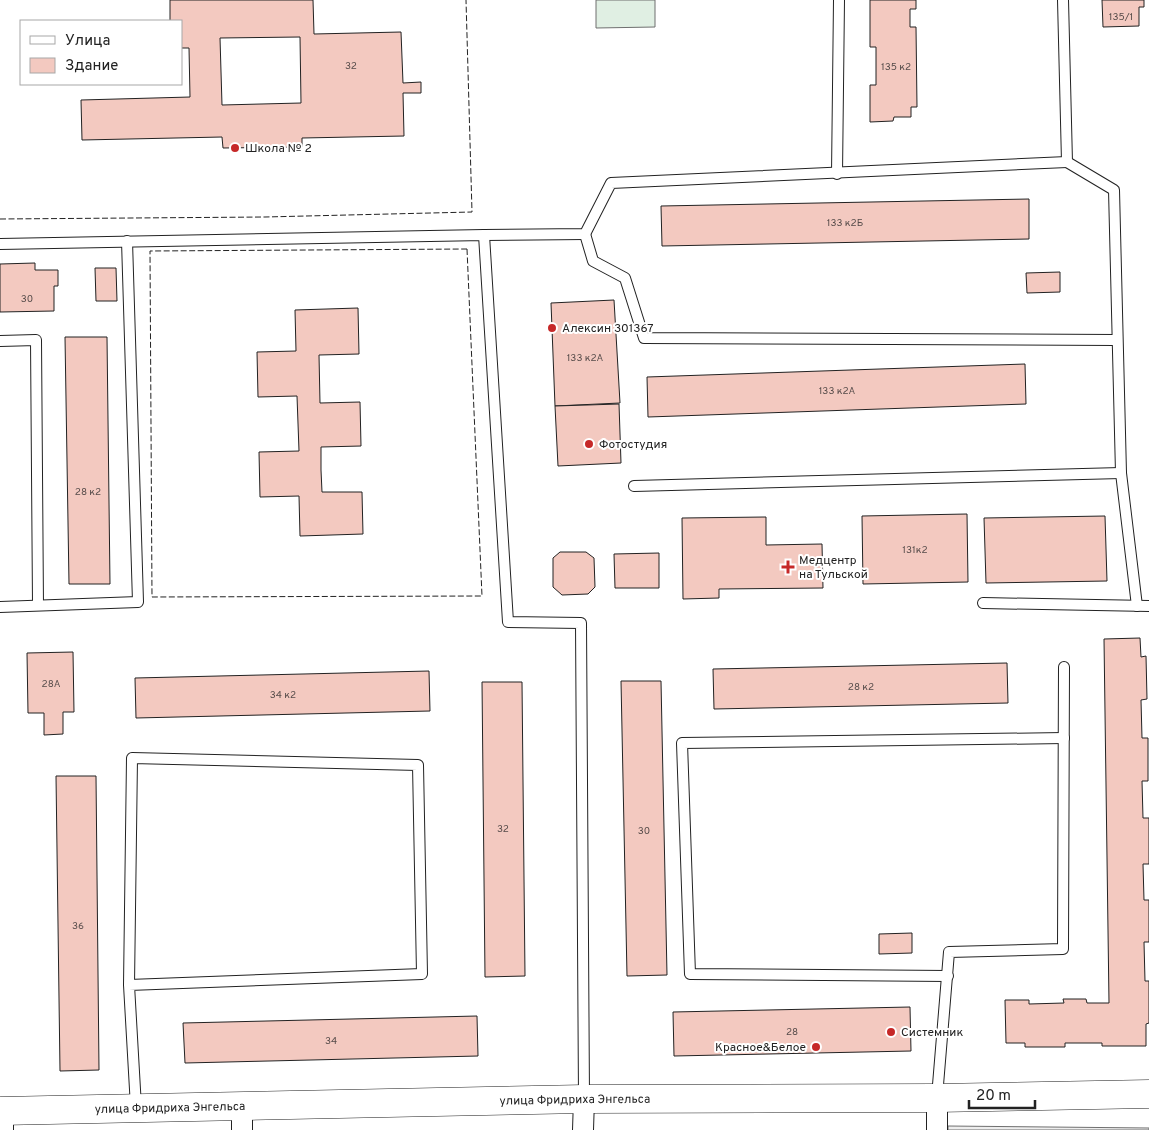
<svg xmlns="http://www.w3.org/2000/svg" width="1149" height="1130" font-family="Overpass,sans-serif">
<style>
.green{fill:#e0efe3;stroke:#6f6f6f}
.parking{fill:#ededed;stroke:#6f6f6f}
.building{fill:#f3c9c0;stroke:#222;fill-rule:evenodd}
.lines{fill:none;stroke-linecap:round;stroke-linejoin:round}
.lane-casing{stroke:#222;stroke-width:12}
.street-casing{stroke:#222;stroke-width:22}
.secondary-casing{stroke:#222;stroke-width:29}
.lane{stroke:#fff;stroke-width:10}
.street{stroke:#fff;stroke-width:20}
.secondary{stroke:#fff;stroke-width:28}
.fence{stroke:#222;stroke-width:1;stroke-dasharray:6 2.5;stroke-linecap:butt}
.poi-dot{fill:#c62828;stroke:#fff;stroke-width:2}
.labels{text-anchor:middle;stroke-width:4;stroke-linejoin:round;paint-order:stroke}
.number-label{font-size:10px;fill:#564c4a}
.poi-label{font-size:12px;fill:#222;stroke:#fff;text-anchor:start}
.street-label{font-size:12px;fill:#222;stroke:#fff}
</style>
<rect width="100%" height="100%" fill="#fff"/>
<path class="green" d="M 596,0 L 655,0 L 655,27 L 596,28 Z"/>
<path class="parking" d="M 948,1126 L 1149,1128 L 1149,1130 L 948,1130 Z"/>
<g class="building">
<path d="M 170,0 L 313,0 L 314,34 L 401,32 L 403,83 L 421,82 L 421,93 L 403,93 L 404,136 L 302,138 L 302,147 L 223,148 L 222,137 L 82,140 L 81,100 L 190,97 L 189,48 L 181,48 L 181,21 L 170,21 ZM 300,37 L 301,103 L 222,105 L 220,38 Z"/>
<path d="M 870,0 L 916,0 L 916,9 L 910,9 L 910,27 L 916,27 L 917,107 L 911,107 L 911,117 L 894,117 L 893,121 L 870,122 L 870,85 L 876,85 L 876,47 L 870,47 Z"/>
<path d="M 1102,0 L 1144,0 L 1144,7 L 1139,7 L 1139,26 L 1103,27 Z"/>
<path d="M 1029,199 L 1029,239 L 662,246 L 661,206 Z"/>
<path d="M 35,263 L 35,270 L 58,270 L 58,286 L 54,286 L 54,311 L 0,312 L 0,264 Z"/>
<path d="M 95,268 L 116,268 L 117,301 L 96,301 Z"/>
<path d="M 1060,272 L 1060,292 L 1027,293 L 1026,273 Z"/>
<path d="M 614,300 L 620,403 L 555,406 L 551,303 Z"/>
<path d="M 358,308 L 359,354 L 319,355 L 320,403 L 360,402 L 361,446 L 321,447 L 321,470 L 322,492 L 362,492 L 363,534 L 300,536 L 299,496 L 260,497 L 259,452 L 299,451 L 297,396 L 258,397 L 257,352 L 296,351 L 295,310 Z"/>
<path d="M 65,337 L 107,337 L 110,584 L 69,584 Z"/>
<path d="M 1025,364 L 1026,404 L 648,417 L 647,377 Z"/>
<path d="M 619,404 L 621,463 L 558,466 L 555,406 Z"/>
<path d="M 967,514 L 968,582 L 863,584 L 862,516 Z"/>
<path d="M 1105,516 L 1107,581 L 986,583 L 984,518 Z"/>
<path d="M 766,517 L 766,545 L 822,544 L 823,588 L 719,589 L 719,598 L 683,599 L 682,518 Z"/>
<path d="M 560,552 L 586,552 L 594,558 L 595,587 L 588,594 L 562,595 L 553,587 L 553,558 Z"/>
<path d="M 659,553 L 659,588 L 615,588 L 614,554 Z"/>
<path d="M 1140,638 L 1141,657 L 1146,656 L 1147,699 L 1141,700 L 1142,738 L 1148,738 L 1148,781 L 1142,781 L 1143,818 L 1149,818 L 1149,864 L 1143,864 L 1144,900 L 1149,900 L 1149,942 L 1144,942 L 1145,981 L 1149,981 L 1149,1023 L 1146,1024 L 1146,1046 L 1102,1046 L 1102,1043 L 1065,1043 L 1065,1047 L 1025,1047 L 1025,1043 L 1006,1043 L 1005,1000 L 1029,1000 L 1029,1004 L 1064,1003 L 1063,999 L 1086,999 L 1087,1003 L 1109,1003 L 1104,639 Z"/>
<path d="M 73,652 L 74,712 L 63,712 L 63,734 L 44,735 L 44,713 L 28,713 L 27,653 Z"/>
<path d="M 1007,663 L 1008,703 L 714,709 L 713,669 Z"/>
<path d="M 429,671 L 430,711 L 136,718 L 135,678 Z"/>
<path d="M 621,681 L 661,681 L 667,975 L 627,976 Z"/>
<path d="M 482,682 L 522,682 L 525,976 L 485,977 Z"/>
<path d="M 56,776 L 96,776 L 99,1070 L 60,1071 Z"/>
<path d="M 912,933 L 912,953 L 879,954 L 879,934 Z"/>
<path d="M 910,1007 L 911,1051 L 674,1056 L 673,1012 Z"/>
<path d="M 477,1016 L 478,1056 L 185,1063 L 183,1023 Z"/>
</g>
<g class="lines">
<defs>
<g id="lane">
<path d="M 1063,0 L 1067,162 L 1114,190 L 1121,473 L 1137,606"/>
<path d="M 837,174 L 839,0"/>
<path d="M 585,234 L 593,261 L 625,278 L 644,338 L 1116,340"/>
<path d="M 484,235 L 585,234 L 611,183 L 1067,162"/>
<path d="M 0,244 L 484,235 L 508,622 L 581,623 L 584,1098"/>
<path d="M 0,341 L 36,340 L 38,605"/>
<path d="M 634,486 L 1121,473"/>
<path d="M 983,603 L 1149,606"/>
<path d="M 0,607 L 138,602 L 127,241"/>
<path d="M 948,976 L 690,974 L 682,743 L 1064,738"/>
<path d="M 129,985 L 422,974 L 418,765 L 132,758 L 129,985 L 136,1107"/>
<path d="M 937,1097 L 949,952 L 1063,949 L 1064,667"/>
</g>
<g id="street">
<path d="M 3,1130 L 3,1111"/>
<path d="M 242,1130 L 242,1106"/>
<path d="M 583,1130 L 584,1099"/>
<path d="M 937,1130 L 937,1098"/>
</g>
<g id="secondary">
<path id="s1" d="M 0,1111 L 584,1099 L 937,1098 L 1149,1094"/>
</g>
</defs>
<use href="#lane" class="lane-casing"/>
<use href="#street" class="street-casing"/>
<use href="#secondary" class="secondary-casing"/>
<use href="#lane" class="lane"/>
<use href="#street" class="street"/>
<use href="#secondary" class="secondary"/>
<g class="fence">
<path d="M 0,219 L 265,217 L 472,212 L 466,0"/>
<path d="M 467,249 L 482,596 L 152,597 L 150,251 Z"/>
</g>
</g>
<g class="poi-dot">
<circle cx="235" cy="148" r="5"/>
<circle cx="552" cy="328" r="5"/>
<circle cx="589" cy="444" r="5"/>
<path d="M785.5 559.5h5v5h5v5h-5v5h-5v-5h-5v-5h5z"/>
<circle cx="891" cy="1032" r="5"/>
<circle cx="816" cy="1047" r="5"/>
</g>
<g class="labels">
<g class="number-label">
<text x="1121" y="20">135/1</text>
<text x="351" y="69">32</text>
<text x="896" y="70">135 к2</text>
<text x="845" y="226">133 к2Б</text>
<text x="27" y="302">30</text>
<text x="585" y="361">133 к2А</text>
<text x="837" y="394">133 к2А</text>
<text x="88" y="495">28 к2</text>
<text x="915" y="553">131к2</text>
<text x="51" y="687">28А</text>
<text x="861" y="690">28 к2</text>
<text x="283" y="698">34 к2</text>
<text x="503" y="832">32</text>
<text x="644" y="834">30</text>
<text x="78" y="929">36</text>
<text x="792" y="1035">28</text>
<text x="331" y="1044">34</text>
</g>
<g class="poi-label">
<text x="245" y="152">Школа № 2</text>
<text x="562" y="332">Алексин 301367</text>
<text x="599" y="448">Фотостудия</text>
<text x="799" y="564">Медцентр<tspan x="799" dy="14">на Тульской</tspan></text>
<text x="901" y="1036">Системник</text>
<text x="806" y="1051" text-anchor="end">Красное&amp;Белое</text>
</g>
<g class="street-label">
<text dy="4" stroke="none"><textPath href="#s1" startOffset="575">улица Фридриха Энгельса</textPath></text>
<text dy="4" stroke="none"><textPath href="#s1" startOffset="170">улица Фридриха Энгельса</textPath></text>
</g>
</g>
<rect x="20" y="20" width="162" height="65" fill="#ffffff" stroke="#a7a7a7"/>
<rect x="30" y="36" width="25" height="8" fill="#ffffff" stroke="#a7a7a7"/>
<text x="65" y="45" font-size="15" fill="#222222">Улица</text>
<rect x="30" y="58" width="25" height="15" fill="#f3c9c0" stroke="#a7a7a7"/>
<text x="65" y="70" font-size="15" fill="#222222">Здание</text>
<path d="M969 1100v8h66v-8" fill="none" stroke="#222222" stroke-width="2.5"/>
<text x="976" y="1100" font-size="15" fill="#222222" stroke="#ffffff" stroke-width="4" paint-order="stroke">20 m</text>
</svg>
